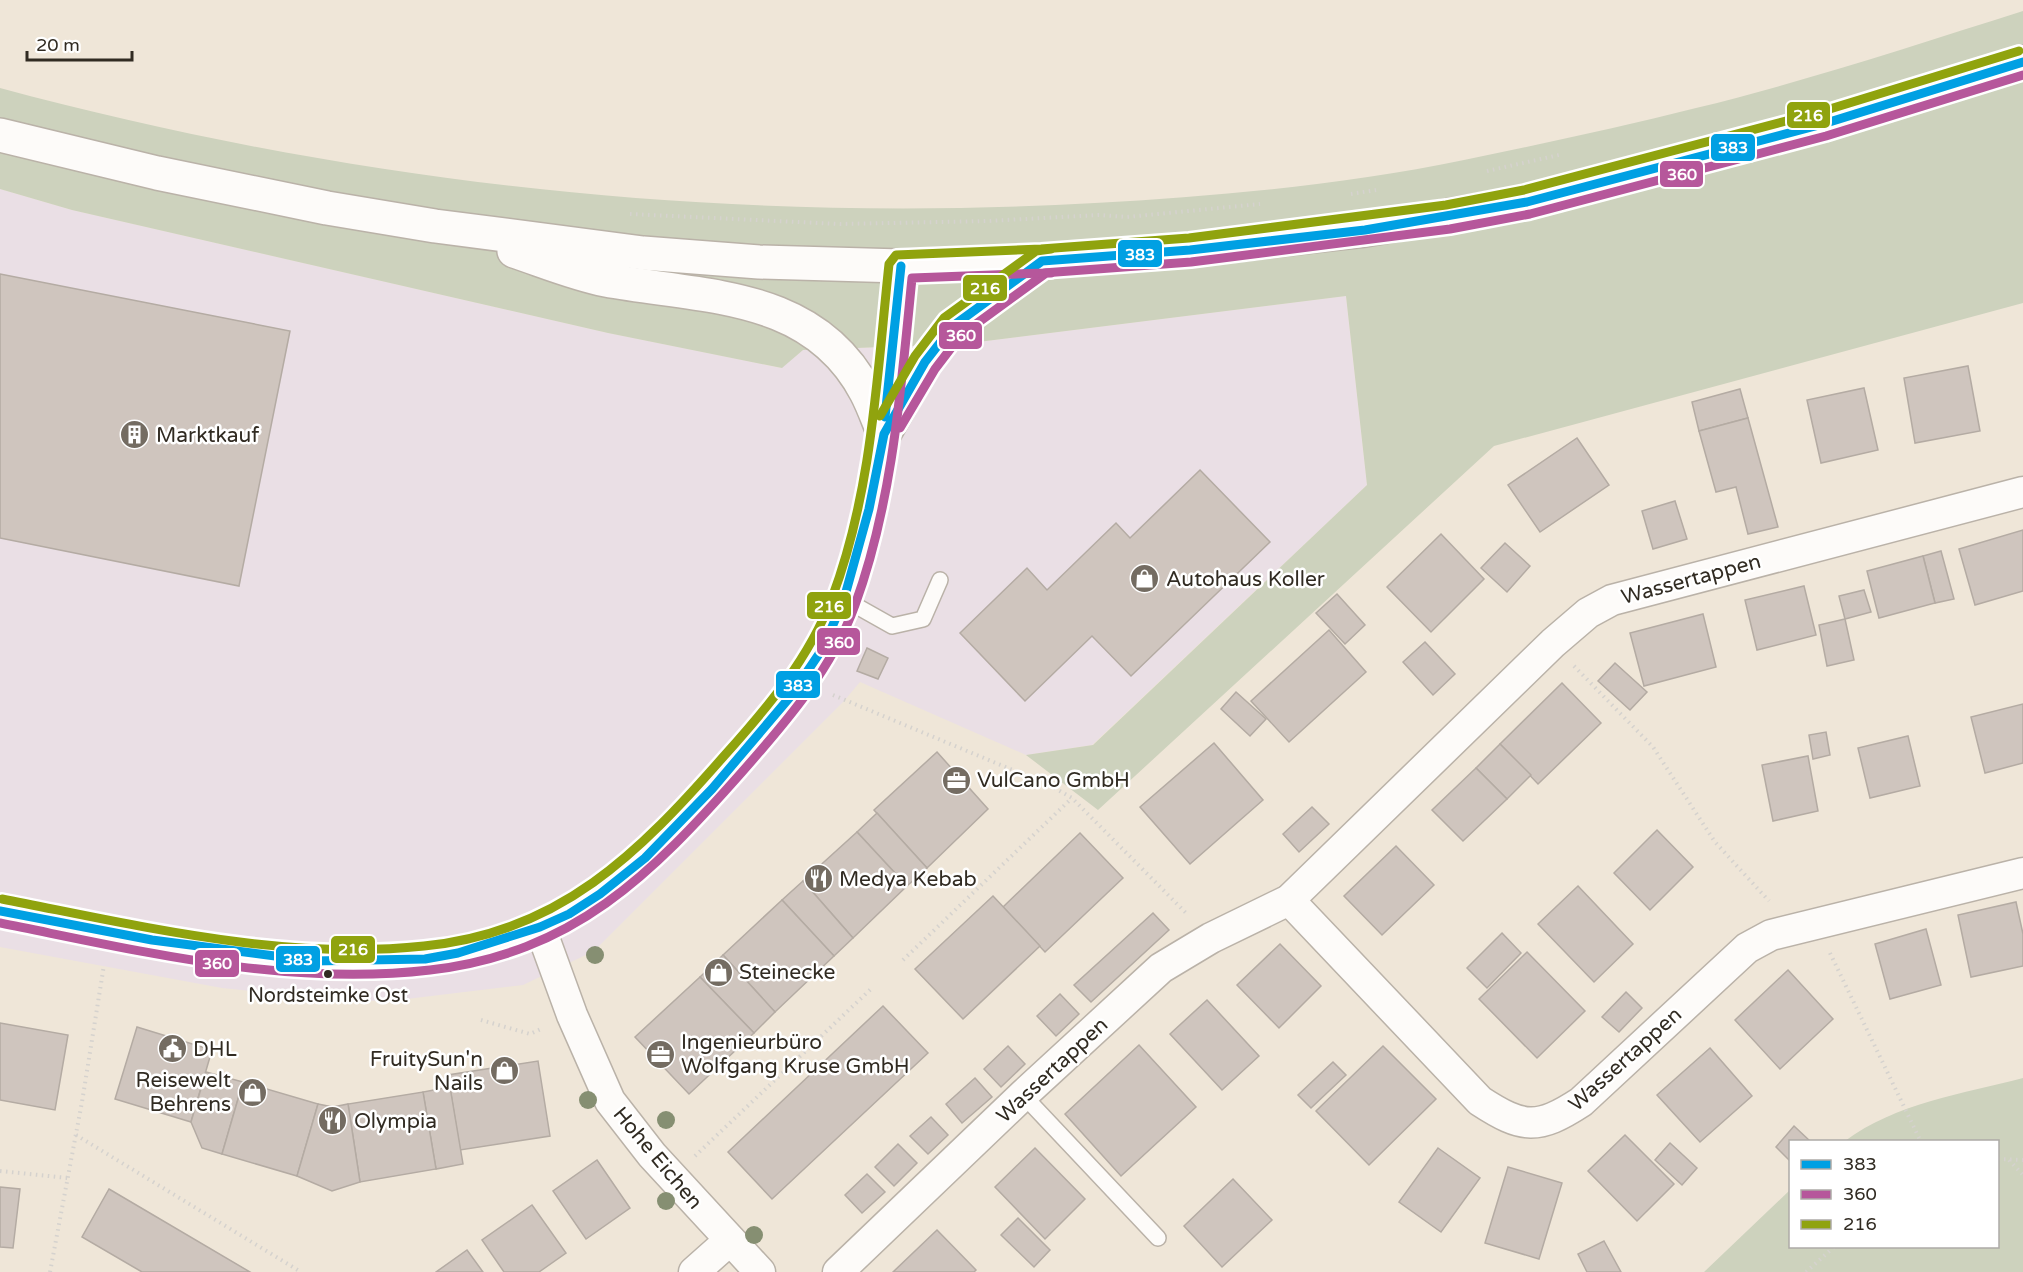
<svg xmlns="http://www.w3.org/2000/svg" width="2023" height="1272" font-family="'Varela Round',sans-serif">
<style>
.commercial{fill:#eadfe5}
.green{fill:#cdd2bd}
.building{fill:#cfc5be;stroke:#b4aba3;stroke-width:1.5}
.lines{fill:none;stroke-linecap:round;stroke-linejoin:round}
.service-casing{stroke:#bab2a8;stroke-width:18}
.minor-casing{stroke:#bab2a8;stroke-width:33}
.tertiary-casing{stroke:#bab2a8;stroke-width:36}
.path{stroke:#d5d2ce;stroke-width:4;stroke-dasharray:1.5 4.5;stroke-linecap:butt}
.service{stroke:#fdfbf9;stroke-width:15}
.minor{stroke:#fdfbf9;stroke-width:30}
.tertiary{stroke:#fdfbf9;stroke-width:33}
.bus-1-casing{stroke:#fff;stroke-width:14}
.bus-2-casing{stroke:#fff;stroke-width:14}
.bus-3-casing{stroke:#fff;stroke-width:14}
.bus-1{stroke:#00a0e3;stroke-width:9}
.bus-2{stroke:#b6579b;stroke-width:9}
.bus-3{stroke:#90a30e;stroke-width:9}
.tree{fill:#868f72}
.bus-dot{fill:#312b22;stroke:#fff;stroke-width:2}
.labels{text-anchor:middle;stroke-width:5;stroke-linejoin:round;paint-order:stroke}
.bus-label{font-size:20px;fill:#312b22;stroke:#fff}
.poi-label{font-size:21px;fill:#312b22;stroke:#fff;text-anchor:start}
.street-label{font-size:21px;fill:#312b22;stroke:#fff}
.line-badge{stroke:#fff;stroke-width:2}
.badge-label{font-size:16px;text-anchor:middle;font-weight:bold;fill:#fff}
</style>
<rect width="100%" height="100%" fill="#efe6d8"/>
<path class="commercial" d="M 0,189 L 72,210 L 608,333 L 781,368 L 803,350 L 962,344 L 1346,296 L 1367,485 L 1092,745 L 1026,755 L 860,682 L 844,701 L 594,951 L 523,985 L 390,1001 L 342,1000 L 222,988 L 0,947 Z"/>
<g class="green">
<path d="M 2023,11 L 2023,303 L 1494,446 L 1098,810 L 1026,755 L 1093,745 L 1367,485 L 1346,296 L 962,344 L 803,350 L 782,368 L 608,333 L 72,210 L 0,189 L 0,88 C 356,184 726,224 1095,203 C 1218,196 1344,185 1464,160 C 1542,144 1620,127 1696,108 C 1807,81 1915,45 2023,11 Z"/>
<path d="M 2023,1078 L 2023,1272 L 1704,1272 L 1790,1190 L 1790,1246 L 1998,1246 L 1998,1142 L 1845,1141 C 1896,1103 1962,1094 2023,1078 Z"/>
</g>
<g class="building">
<path d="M 0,274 L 290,331 L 239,586 L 0,538 Z"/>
<path d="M 1968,366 L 1980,431 L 1915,443 L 1904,378 Z"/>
<path d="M 1864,388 L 1878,450 L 1821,463 L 1807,400 Z"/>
<path d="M 1740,389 L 1748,418 L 1699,431 L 1692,402 Z"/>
<path d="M 1748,418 L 1778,527 L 1748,534 L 1736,487 L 1716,492 L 1699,431 Z"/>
<path d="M 1577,438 L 1609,485 L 1540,532 L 1508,485 Z"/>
<path d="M 1200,470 L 1270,542 L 1131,676 L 1092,636 L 1025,701 L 960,633 L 1027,568 L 1047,590 L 1116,523 L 1130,538 Z"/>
<path d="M 1675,501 L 1687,539 L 1653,549 L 1642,511 Z"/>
<path d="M 2023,530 L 2023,591 L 1975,605 L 1959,549 Z"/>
<path d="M 1441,534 L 1484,579 L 1431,632 L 1387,587 Z"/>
<path d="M 1505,543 L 1530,566 L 1507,592 L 1481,568 Z"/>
<path d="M 1941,551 L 1954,599 L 1935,603 L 1923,556 Z"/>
<path d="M 1923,556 L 1935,603 L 1879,618 L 1867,571 Z"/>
<path d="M 1804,586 L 1816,635 L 1757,650 L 1745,600 Z"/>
<path d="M 1864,590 L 1871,612 L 1845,619 L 1839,596 Z"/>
<path d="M 1337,594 L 1365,625 L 1345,644 L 1316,613 Z"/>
<path d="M 1703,614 L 1716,667 L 1644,686 L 1630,633 Z"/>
<path d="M 1845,619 L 1854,660 L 1827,666 L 1819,625 Z"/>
<path d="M 1329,630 L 1366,672 L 1289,742 L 1251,701 Z"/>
<path d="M 1425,642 L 1455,674 L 1433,695 L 1403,662 Z"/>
<path d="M 867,648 L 888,658 L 878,679 L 857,671 Z"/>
<path d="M 1615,663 L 1647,692 L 1630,710 L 1598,681 Z"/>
<path d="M 1562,683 L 1601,723 L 1538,784 L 1500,744 Z"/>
<path d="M 1236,692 L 1266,719 L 1250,736 L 1221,709 Z"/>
<path d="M 2023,704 L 2023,763 L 1985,773 L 1971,717 Z"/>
<path d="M 1826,732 L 1830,755 L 1813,759 L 1809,735 Z"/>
<path d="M 1908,736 L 1920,786 L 1870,798 L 1858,748 Z"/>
<path d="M 1214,743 L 1263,800 L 1190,864 L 1140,807 Z"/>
<path d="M 1500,744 L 1531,775 L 1507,799 L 1476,768 Z"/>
<path d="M 937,752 L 988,809 L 927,868 L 874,810 Z"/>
<path d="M 1808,756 L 1818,811 L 1773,821 L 1762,765 Z"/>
<path d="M 1476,768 L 1507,799 L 1463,841 L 1432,810 Z"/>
<path d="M 1312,807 L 1329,824 L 1299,852 L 1283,834 Z"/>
<path d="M 877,813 L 927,868 L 907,886 L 857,832 Z"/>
<path d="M 1657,830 L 1693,867 L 1650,910 L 1614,873 Z"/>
<path d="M 857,832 L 907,886 L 853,938 L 803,881 Z"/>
<path d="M 1080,833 L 1123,878 L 1045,952 L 1003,907 Z"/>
<path d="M 1396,846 L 1434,885 L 1382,935 L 1344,896 Z"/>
<path d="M 803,881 L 853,938 L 834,956 L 782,900 Z"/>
<path d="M 1578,886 L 1633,944 L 1594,982 L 1538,924 Z"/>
<path d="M 993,896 L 1040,946 L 963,1019 L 915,969 Z"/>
<path d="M 782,900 L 834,956 L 775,1012 L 723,955 Z"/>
<path d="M 2016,902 L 2023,934 L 2023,966 L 1971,977 L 1958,915 Z"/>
<path d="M 1153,913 L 1169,930 L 1091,1002 L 1074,985 Z"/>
<path d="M 1926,929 L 1941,985 L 1890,999 L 1875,944 Z"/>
<path d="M 1502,933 L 1521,953 L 1487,988 L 1467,968 Z"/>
<path d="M 1280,944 L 1321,986 L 1279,1028 L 1237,985 Z"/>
<path d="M 1527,952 L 1585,1011 L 1537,1058 L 1479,999 Z"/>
<path d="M 723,955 L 775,1012 L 754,1033 L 700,977 Z"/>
<path d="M 1788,970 L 1833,1019 L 1780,1069 L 1735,1020 Z"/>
<path d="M 700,977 L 754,1033 L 689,1094 L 635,1037 Z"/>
<path d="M 1626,992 L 1642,1008 L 1619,1032 L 1602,1017 Z"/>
<path d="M 1060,994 L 1079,1014 L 1056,1036 L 1037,1016 Z"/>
<path d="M 1207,1000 L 1259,1056 L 1222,1090 L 1170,1034 Z"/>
<path d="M 883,1006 L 928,1053 L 772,1199 L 728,1152 Z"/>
<path d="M 0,1023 L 68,1035 L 55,1110 L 0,1100 Z"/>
<path d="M 137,1027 L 212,1050 L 191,1122 L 115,1099 Z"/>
<path d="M 1139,1045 L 1196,1107 L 1121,1176 L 1065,1114 Z"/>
<path d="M 1008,1046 L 1025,1064 L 1001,1087 L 984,1069 Z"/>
<path d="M 1383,1046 L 1436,1099 L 1369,1165 L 1316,1111 Z"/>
<path d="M 1710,1048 L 1752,1096 L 1700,1142 L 1657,1095 Z"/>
<path d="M 538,1061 L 550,1136 L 460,1150 L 448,1075 Z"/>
<path d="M 1333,1062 L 1346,1075 L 1311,1108 L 1298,1095 Z"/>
<path d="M 206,1072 L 243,1082 L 222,1154 L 202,1148 L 191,1122 Z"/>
<path d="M 975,1078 L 992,1097 L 962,1123 L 946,1104 Z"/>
<path d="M 243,1082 L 318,1104 L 297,1176 L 222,1154 Z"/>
<path d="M 450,1087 L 463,1164 L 436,1169 L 423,1092 Z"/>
<path d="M 423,1092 L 436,1169 L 360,1182 L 348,1104 Z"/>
<path d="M 318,1104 L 333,1107 L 348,1104 L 360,1182 L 332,1191 L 297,1176 Z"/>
<path d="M 931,1117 L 948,1135 L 928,1154 L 910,1136 Z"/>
<path d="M 1794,1126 L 1811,1142 L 1790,1142 L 1790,1161 L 1776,1147 Z"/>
<path d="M 1625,1135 L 1674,1184 L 1637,1221 L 1588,1171 Z"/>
<path d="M 1670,1143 L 1697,1168 L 1682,1185 L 1655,1160 Z"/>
<path d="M 898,1144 L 917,1163 L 894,1186 L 875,1167 Z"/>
<path d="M 1035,1148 L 1085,1199 L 1045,1239 L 995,1187 Z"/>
<path d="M 1438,1148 L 1480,1178 L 1441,1232 L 1399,1202 Z"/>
<path d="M 597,1160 L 630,1208 L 586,1239 L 553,1191 Z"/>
<path d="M 1508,1167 L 1562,1183 L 1539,1259 L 1485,1243 Z"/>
<path d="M 867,1174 L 885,1192 L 862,1213 L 845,1195 Z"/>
<path d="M 1233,1179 L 1272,1220 L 1222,1267 L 1184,1226 Z"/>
<path d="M 0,1187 L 20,1189 L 13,1248 L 0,1247 Z"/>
<path d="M 109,1189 L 250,1272 L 142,1272 L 82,1237 Z"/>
<path d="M 532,1205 L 566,1253 L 539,1272 L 504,1272 L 482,1240 Z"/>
<path d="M 1018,1218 L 1050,1250 L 1034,1267 L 1001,1235 Z"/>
<path d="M 937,1230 L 976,1270 L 974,1272 L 893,1272 Z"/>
<path d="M 1604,1241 L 1621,1272 L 1587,1272 L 1578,1254 Z"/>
<path d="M 467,1250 L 483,1272 L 436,1272 Z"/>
</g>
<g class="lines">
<defs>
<g id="service">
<path d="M 844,599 L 892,626 L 923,619 L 940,580"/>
<path d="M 1023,1095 L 1158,1238"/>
</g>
<g id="minor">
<path d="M 1289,900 L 1480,1101 C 1523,1129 1538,1130 1581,1102 L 1747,948 L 1771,935 L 2023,873"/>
<path d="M 0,911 C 133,936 293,976 428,958 C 475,952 527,937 569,914 C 631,880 682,823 728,770 C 774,718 822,666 845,598 C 881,491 889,378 901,266"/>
<path d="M 540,927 L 572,1015 L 610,1101 L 652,1155 L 760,1272"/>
<path d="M 694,1272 L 730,1240"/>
<path d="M 838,1272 L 1023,1095 L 1161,968 L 1211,938 L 1289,900 L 1553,643 L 1588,613 L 1612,600 L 2023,492"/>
</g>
<g id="tertiary">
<path d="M 0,135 L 157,173 L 327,208 L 435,226 L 643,253 L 759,262 L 901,266 L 1042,261 L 1190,250 L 1365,230 L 1527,202 L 1823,124 L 2023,62"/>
<path d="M 514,251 C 544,261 575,274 606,280 C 703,298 813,291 866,392 C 873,405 878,420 884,434"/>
<path d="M 884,434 L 925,362 L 953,326 L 1042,261"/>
</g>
</defs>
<use href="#service" class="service-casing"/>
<use href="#minor" class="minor-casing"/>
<use href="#tertiary" class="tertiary-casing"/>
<g class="path">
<path d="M 1487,171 L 1559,155"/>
<path d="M 1351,194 L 1376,190"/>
<path d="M 630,214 L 840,224 L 988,221 L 1099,215 L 1127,217 L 1260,204"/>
<path d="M 1574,666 L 1653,747 L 1715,842 L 1769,901"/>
<path d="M 833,695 L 1051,786 L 1072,798 L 1187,914"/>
<path d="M 1830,953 L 1921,1142"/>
<path d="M 903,960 L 1072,798"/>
<path d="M 481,1020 L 530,1034 L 543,1028"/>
<path d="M 76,1135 L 301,1272"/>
<path d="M 695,1156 L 873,987"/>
<path d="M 1998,1159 L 2023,1160"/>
<path d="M 2009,1160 L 2023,1175"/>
<path d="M 0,1171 L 68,1178"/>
<path d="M 50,1272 L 82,1102 L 104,965"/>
<path d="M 1806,1272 L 1835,1246"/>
</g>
<use href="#service" class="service"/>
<use href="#minor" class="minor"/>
<use href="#tertiary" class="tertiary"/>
<defs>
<g id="bus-1">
<path d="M 885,417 L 901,266"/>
<path d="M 0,911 L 152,940 L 313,961 L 425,959 L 458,953 L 540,927 L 569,914 L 600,894 L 645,858 L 712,789 L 790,697 L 823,648 L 844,599 L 869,509 L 884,434 L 925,362 L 953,326 L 1042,261 L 1190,250 L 1365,230 L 1527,202 L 1823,124 L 2023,62"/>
</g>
<g id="bus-2">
<path d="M 900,428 L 935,369 L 961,335 L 1046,273 L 1051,273"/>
<path d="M 0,923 C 141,951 286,987 430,970 C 574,953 651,875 742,772 C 787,721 832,669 855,605 C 893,501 901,387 912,278 L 1043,273 L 1191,262 L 1450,229 L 1530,214 L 1826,136 L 2023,75"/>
</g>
<g id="bus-3">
<path d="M 880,416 L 915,356 L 944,318 L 1036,251 L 1051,249"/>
<path d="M 2,899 C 141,926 282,961 424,946 C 560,933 639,853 724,756 C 767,708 809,659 832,598 C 872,492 877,375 889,264 L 896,255 L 1041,249 L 1189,238 L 1446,205 L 1524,190 L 1820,112 L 2019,51"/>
</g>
</defs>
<use href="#bus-1" class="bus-1-casing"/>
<use href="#bus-2" class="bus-2-casing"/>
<use href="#bus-3" class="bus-3-casing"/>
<use href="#bus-1" class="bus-1"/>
<use href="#bus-2" class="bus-2"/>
<use href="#bus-3" class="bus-3"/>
</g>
<g class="tree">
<circle cx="595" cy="955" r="9"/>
<circle cx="588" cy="1100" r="9"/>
<circle cx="666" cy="1120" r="9"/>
<circle cx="666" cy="1201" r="9"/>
<circle cx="754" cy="1235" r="9"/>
</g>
<defs>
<symbol id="building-disc" viewBox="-11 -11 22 22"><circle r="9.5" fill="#746c62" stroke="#fff"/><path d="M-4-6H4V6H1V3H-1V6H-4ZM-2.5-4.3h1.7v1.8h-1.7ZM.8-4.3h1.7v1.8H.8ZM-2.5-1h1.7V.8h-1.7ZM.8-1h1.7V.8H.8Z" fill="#fff"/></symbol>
<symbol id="shop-disc" viewBox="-11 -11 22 22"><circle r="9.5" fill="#746c62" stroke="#fff"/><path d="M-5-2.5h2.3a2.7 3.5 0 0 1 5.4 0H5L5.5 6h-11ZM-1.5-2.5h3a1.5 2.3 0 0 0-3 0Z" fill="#fff"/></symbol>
<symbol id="office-disc" viewBox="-11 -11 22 22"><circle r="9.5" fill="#746c62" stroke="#fff"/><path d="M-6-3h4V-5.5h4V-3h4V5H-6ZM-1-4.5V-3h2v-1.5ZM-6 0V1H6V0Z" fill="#fff"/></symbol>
<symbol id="restaurant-disc" viewBox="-11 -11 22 22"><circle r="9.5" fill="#746c62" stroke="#fff"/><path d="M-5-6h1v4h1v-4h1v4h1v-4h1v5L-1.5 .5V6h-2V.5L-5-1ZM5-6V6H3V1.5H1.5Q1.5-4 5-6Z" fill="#fff"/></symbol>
<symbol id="civic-disc" viewBox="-11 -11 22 22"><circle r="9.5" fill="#746c62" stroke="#fff"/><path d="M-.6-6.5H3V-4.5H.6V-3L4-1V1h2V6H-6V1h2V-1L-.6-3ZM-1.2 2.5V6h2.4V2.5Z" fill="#fff"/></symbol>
</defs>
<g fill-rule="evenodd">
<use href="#building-disc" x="118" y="418" width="33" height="33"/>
<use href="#shop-disc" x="1128" y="562" width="33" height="33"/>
<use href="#office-disc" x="940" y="764" width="33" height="33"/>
<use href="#restaurant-disc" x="802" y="862" width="33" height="33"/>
<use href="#shop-disc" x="702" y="956" width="33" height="33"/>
<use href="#civic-disc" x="156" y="1032" width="33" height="33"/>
<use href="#office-disc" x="644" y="1038" width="33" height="33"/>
<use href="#shop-disc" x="488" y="1054" width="33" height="33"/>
<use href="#shop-disc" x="236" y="1076" width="33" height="33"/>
<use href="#restaurant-disc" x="316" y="1104" width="33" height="33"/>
</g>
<circle class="bus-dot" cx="328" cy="974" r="5"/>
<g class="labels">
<g class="bus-label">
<text x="328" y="1002">Nordsteimke Ost</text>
</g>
<g class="poi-label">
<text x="156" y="442">Marktkauf</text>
<text x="1166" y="586">Autohaus Koller</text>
<text x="977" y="787">VulCano GmbH</text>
<text x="839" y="886">Medya Kebab</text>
<text x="739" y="979">Steinecke</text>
<text x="681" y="1049">Ingenieurbüro<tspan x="681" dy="24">Wolfgang Kruse GmbH</tspan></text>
<text x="193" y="1056">DHL</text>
<text x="483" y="1066" text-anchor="end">FruitySun'n<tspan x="483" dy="24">Nails</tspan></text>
<text x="231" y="1087" text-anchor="end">Reisewelt<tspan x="231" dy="24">Behrens</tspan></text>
<text x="354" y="1128">Olympia</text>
</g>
<g class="street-label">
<text transform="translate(1691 579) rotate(-15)" y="7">Wassertappen</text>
<text transform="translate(1625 1059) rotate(-42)" y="7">Wassertappen</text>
<text transform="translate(1052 1070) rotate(-43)" y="7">Wassertappen</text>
<text transform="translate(658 1158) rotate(50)" y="7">Hohe Eichen</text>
</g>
</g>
<g class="line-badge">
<rect x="1786" y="101" width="45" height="28" rx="6" fill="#90a30e"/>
<rect x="1710" y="133" width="46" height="29" rx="6" fill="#00a0e3"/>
<rect x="1659" y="160" width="45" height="28" rx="6" fill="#b6579b"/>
<rect x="1117" y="239" width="46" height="29" rx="6" fill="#00a0e3"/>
<rect x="962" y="274" width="46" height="28" rx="6" fill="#90a30e"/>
<rect x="938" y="321" width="45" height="29" rx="6" fill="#b6579b"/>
<rect x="806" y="591" width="46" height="29" rx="6" fill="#90a30e"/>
<rect x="816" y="627" width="45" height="29" rx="6" fill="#b6579b"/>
<rect x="775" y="670" width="46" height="29" rx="6" fill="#00a0e3"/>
<rect x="330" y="935" width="46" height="29" rx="6" fill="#90a30e"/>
<rect x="275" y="945" width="46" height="28" rx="6" fill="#00a0e3"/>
<rect x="194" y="949" width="46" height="29" rx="6" fill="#b6579b"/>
</g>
<g class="badge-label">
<text x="1808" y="121">216</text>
<text x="1733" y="153">383</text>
<text x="1682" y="180">360</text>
<text x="1140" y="260">383</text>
<text x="985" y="294">216</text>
<text x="961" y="341">360</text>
<text x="829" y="612">216</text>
<text x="839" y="648">360</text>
<text x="798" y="691">383</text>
<text x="353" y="955">216</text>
<text x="298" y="965">383</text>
<text x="217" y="969">360</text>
</g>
<rect x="1789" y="1140" width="210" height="108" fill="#ffffff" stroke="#adaaa7" stroke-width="1.5"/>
<rect x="1801" y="1160" width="30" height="9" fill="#00a0e3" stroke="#adaaa7" stroke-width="1.5"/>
<text x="1843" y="1170" font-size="18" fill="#312b22">383</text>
<rect x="1801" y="1190" width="30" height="9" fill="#b6579b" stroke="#adaaa7" stroke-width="1.5"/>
<text x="1843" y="1200" font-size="18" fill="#312b22">360</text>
<rect x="1801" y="1220" width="30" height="9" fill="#90a30e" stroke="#adaaa7" stroke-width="1.5"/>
<text x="1843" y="1230" font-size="18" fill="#312b22">216</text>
<path d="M27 51v9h105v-9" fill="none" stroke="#312b22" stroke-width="3"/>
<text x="36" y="51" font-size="18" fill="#312b22" stroke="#ffffff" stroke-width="4.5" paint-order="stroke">20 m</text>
</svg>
